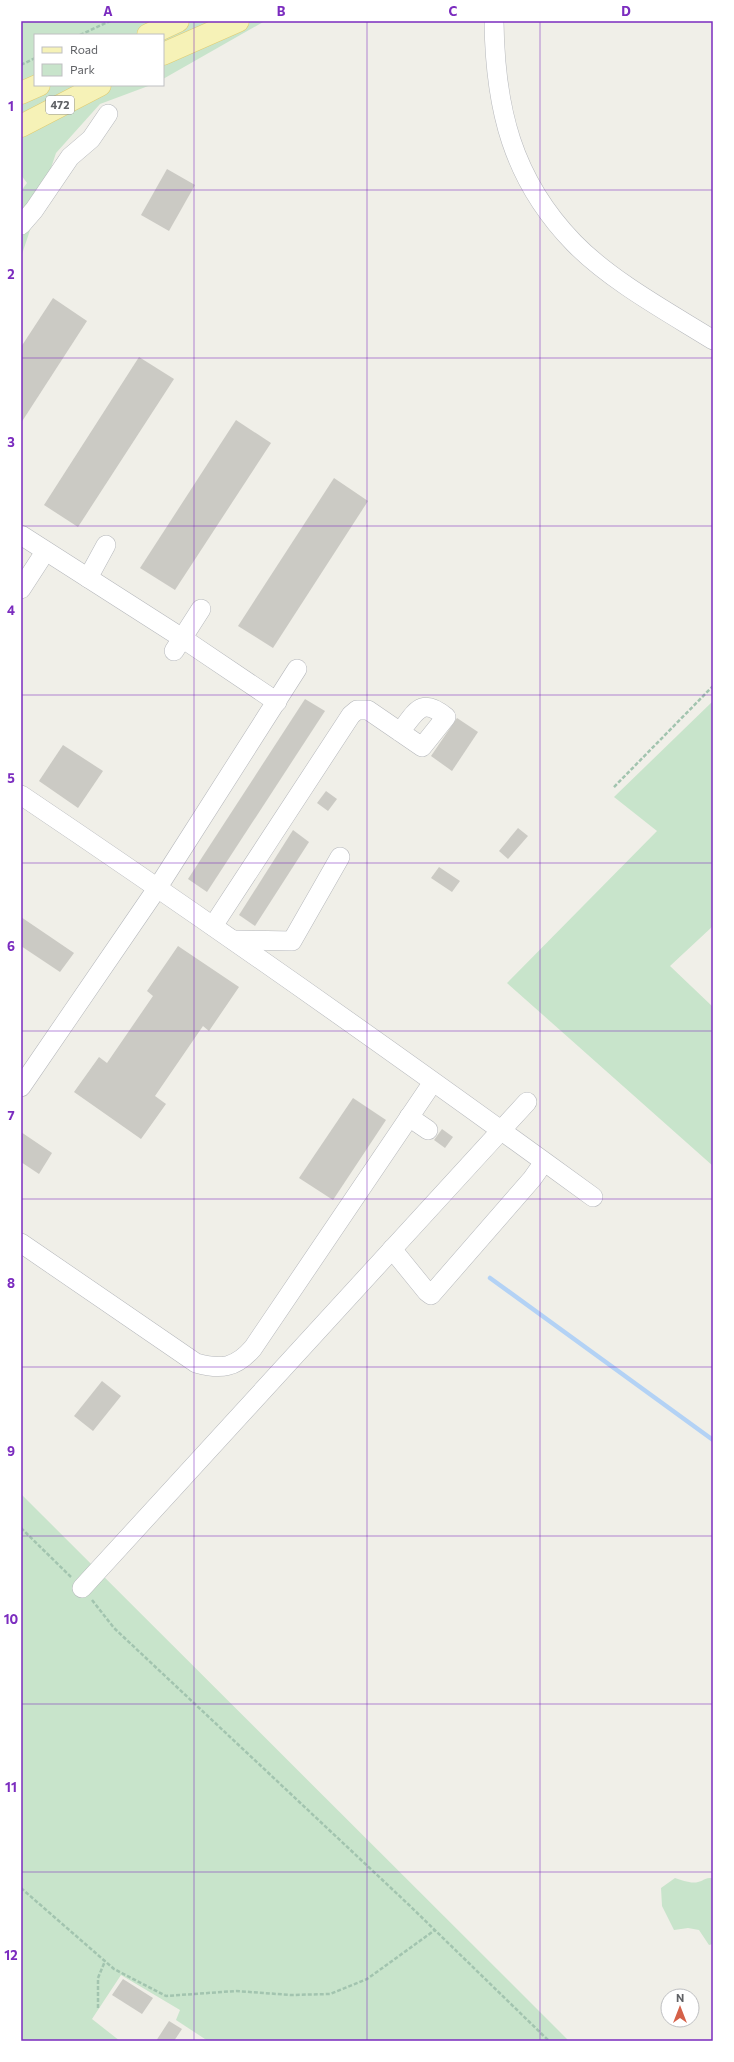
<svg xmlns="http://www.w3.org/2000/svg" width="734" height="2062" font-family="Commissioner,sans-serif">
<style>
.green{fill:#c8e4cb}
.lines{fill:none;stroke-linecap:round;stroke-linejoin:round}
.stream{stroke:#b3d2f5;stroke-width:4.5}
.building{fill:#cbcac4}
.minor-casing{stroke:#b5b7bb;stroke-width:20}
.major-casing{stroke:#e1cc70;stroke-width:23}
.path{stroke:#a2c4af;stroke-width:2.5;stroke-dasharray:4 2;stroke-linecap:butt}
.minor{stroke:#fff;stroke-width:19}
.major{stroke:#f6f2b7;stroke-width:22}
.grid{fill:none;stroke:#7b2cbf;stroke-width:1;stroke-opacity:0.55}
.labels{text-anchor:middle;stroke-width:3.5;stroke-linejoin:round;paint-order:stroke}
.shield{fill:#fff;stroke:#909194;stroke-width:1}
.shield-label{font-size:11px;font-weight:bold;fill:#606266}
.neatline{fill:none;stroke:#7b2cbf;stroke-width:1.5}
.grid-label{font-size:13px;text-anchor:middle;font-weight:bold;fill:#7b2cbf}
</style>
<rect width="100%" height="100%" fill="#f0efe8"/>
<g class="green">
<path d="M 21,21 L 265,21 L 163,79 L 163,35 L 35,35 L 35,85 L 151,85 L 100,104 L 56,153 L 21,257 L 21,191 L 27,183 L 21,175 Z"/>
<path d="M 713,701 L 713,926 L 670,966 L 713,1007 L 713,1166 L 507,983 L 657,831 L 614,797 Z"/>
<path d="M 21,1494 L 569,2041 L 208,2041 L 176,2020 L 180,2010 L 121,1975 L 92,2019 L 120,2041 L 21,2041 Z"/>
<path d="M 675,1878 C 682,1880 691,1884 698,1882 C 706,1880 703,1878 713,1878 L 713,1944 L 709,1945 L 699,1930 L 688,1928 L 674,1930 L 662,1906 L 661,1888 Z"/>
</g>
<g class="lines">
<path class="stream" d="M 490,1278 L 713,1440"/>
</g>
<g class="building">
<path d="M 167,169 L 195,185 L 169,231 L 141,215 Z"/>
<path d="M 53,298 L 87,321 L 21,423 L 21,347 Z"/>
<path d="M 139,357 L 174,379 L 78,527 L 44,505 Z"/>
<path d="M 236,420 L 271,443 L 175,590 L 140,568 Z"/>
<path d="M 334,478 L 368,501 L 273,648 L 238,626 Z"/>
<path d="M 305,699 L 325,711 L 207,892 L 188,879 Z"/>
<path d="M 457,718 L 478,732 L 452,771 L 431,756 Z"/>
<path d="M 63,745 L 103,771 L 78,808 L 39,781 Z"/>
<path d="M 326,791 L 337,799 L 328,811 L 317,803 Z"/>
<path d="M 518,828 L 528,836 L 508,859 L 499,851 Z"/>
<path d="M 293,830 L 309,842 L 255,926 L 239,915 Z"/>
<path d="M 439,867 L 460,881 L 452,892 L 431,878 Z"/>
<path d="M 21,917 L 74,953 L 60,972 L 21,946 Z"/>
<path d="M 178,946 L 239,987 L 209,1031 L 203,1026 L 155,1096 L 166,1104 L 141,1139 L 74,1092 L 99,1057 L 107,1063 L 153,996 L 147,991 Z"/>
<path d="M 353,1098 L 386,1120 L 333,1200 L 299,1178 Z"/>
<path d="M 442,1129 L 453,1137 L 445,1148 L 434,1140 Z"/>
<path d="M 21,1132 L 52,1153 L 39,1174 L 21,1162 Z"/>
<path d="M 102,1381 L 121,1396 L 93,1431 L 74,1416 Z"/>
<path d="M 123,1979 L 153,1998 L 142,2014 L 112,1995 Z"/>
<path d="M 169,2021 L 182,2029 L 174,2041 L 156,2041 Z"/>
</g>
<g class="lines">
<defs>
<g id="minor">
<path d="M 494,21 C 495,108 512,179 574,243 C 611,281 668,312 713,340"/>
<path d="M 21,225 L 34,210 L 70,157 L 91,139 L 108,114"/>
<path d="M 21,535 L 182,638 L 277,702"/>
<path d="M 88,578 L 106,545"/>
<path d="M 21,589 L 45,552"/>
<path d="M 174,651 L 201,609"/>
<path d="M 21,795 C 214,925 405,1060 593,1197"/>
<path d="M 213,926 L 351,715 L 357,710 L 368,710 L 422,747 L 446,717 C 421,696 416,712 400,732"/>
<path d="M 233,940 L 292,941 L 340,857"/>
<path d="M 21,1087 L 158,887 L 297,669"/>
<path d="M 409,1117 L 428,1130"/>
<path d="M 21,1243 L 196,1363 C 221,1370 236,1368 253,1348 L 433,1082"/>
<path d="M 392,1249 L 427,1292 L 431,1295 L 532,1179 L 544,1162"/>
<path d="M 82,1588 L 527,1102"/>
</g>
<g id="major">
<path d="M 148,35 L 178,21"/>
<path d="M 163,54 L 238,21"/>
<path d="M 21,93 L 39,85"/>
<path d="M 21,126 L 100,85"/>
</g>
</defs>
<use href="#minor" class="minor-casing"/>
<use href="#major" class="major-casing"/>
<g class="path">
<path d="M 80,35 L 110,21"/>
<path d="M 21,65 L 35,58"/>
<path d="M 614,787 L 713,686"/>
<path d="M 21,1528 L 71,1577"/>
<path d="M 92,1600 L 114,1628 L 408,1904 L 549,2041"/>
<path d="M 21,1888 L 114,1969 L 166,1996 L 236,1991 L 291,1995 L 330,1994 L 367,1979 L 435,1930"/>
<path d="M 98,2008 L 98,1978 L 105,1961"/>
</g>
<use href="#minor" class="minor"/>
<use href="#major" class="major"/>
</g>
<path class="grid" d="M 194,21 L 194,2041M 367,21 L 367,2041M 540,21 L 540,2041M 21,190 L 713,190M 21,358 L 713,358M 21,526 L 713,526M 21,695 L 713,695M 21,863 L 713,863M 21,1031 L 713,1031M 21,1199 L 713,1199M 21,1367 L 713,1367M 21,1536 L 713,1536M 21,1704 L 713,1704M 21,1872 L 713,1872"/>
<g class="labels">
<rect class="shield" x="46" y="96" width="28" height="18" rx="3"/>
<g class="shield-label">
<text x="60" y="109">472</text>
</g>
</g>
<rect width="734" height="2062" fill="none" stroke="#ffffff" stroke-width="44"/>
<rect x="34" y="34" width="130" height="52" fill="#ffffff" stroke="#bfc0c2"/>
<rect x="42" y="47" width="20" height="6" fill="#f6f2b7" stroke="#bfc0c2"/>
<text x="70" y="54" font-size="12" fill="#606266">Road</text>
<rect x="42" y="64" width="20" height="12" fill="#c8e4cb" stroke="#bfc0c2"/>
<text x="70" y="74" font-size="12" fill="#606266">Park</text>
<g transform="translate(680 2008)"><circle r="19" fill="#ffffff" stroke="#bfc0c2"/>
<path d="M0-3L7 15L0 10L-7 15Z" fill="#d56149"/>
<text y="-6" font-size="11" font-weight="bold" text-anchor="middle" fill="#606266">N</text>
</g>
<rect x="22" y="22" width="690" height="2018" class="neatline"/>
<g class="grid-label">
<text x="108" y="16">A</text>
<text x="281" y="16">B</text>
<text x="453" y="16">C</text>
<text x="626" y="16">D</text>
<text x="11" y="111">1</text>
<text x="11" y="279">2</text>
<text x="11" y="447">3</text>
<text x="11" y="615">4</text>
<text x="11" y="783">5</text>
<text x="11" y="951">6</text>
<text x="11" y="1120">7</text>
<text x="11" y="1288">8</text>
<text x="11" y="1456">9</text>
<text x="11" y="1624">10</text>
<text x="11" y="1792">11</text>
<text x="11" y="1960">12</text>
</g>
</svg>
